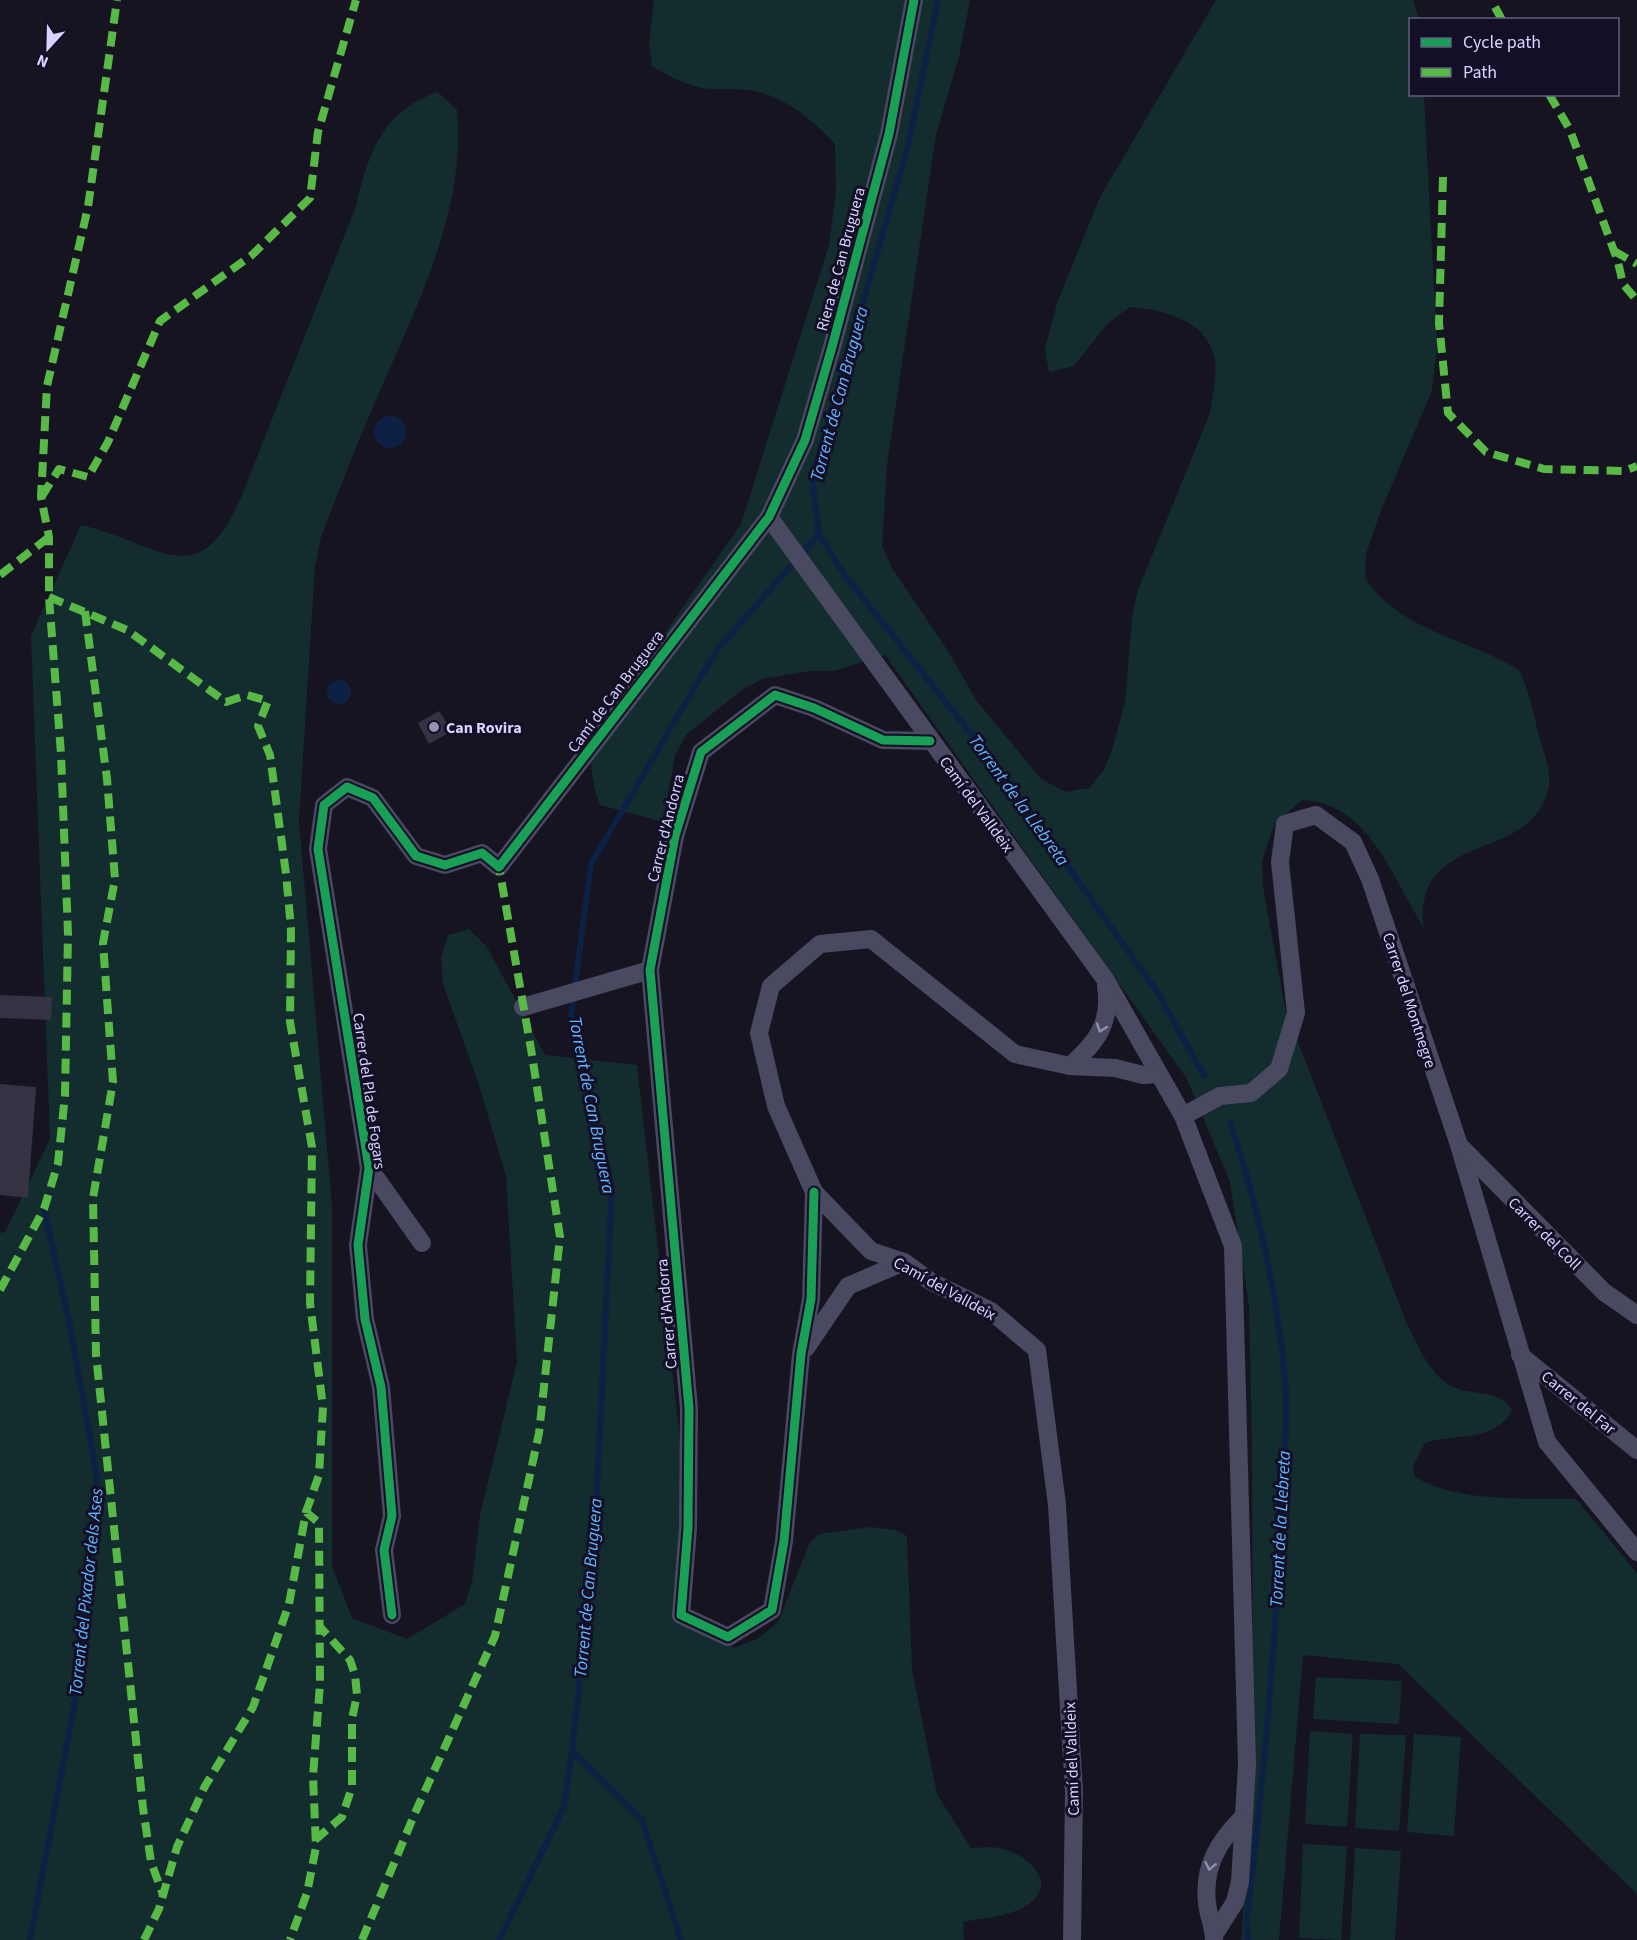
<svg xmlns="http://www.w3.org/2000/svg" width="1637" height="1940" font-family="'Source Sans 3',sans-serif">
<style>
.green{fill:#132c2d}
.water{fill:#0d2144}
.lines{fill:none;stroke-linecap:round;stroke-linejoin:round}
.stream{stroke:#0d2144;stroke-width:6}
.building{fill:#343243}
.minor{stroke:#4a4962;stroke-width:18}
.quiet{stroke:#58b947;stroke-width:8;stroke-dasharray:15 8;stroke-linecap:butt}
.cycleway-casing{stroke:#130f26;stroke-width:13}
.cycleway{stroke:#1a9f57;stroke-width:9}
.oneway{stroke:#928eb0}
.poi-dot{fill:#9591b1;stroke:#130f26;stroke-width:2}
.labels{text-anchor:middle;stroke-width:6;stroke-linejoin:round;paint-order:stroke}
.street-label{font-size:16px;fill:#d9d4ff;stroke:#130f26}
.poi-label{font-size:16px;font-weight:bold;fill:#d9d4ff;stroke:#130f26;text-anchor:start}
.water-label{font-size:18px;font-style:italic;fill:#62b6ff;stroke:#130f26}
</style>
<rect width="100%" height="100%" fill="#161421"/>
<g class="green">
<path d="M 654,0 L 970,0 L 959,57 L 936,135 L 887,465 L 882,546 L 892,568 L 950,654 L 976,700 L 1041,779 L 1066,792 L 1089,788 L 1104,770 L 1113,747 L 1125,701 L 1132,617 L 1138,590 L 1210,413 C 1212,396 1218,373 1214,356 C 1206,320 1161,309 1130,307 L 1107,324 L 1074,366 L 1049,372 L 1045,349 L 1057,303 L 1100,197 L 1216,0 L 1413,0 L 1419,19 L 1410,20 L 1410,94 L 1424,95 L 1437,346 L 1432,391 L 1380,513 L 1366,554 L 1365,578 C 1401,632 1468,638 1519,670 C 1529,690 1533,711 1538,732 C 1542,749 1553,772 1548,790 C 1530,857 1441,835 1425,897 C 1423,908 1421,917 1424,928 C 1394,881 1369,802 1302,800 L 1274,825 L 1262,861 L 1263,887 L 1285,1008 L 1407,1324 C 1417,1343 1427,1369 1446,1383 C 1467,1398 1497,1386 1512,1410 C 1495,1443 1456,1433 1425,1443 L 1413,1466 L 1415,1477 C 1461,1503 1525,1498 1576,1499 L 1637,1573 L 1637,1894 L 1398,1664 L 1303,1655 L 1279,1940 L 1241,1940 L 1253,1786 L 1252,1445 L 1249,1306 L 1230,1182 L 1187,1079 L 885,655 L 834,671 L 810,671 L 762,679 L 742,690 L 687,734 L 675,755 L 663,822 L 600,805 C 589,774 588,757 600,726 L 741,524 L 829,245 L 836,192 L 835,144 C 814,121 782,94 749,90 C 733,88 715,91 698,87 C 681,83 666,75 652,66 L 649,43 Z"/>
<path d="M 438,92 L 457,110 C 467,206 417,307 379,393 C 358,440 340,489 321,537 L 315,566 L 299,821 L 332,1205 L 332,1566 L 352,1618 L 407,1639 L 465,1604 L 472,1582 L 480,1515 L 517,1362 L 506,1176 L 477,1079 L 443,984 L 441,958 L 448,935 L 469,929 L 487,947 L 545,1055 L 637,1065 L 683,1466 L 680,1622 L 734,1648 L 759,1638 L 778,1622 L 810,1542 L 819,1534 L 871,1527 L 895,1530 L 907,1536 L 912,1670 L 937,1794 L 971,1848 C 980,1848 990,1846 999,1848 C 1026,1853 1062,1883 1026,1906 C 1008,1917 983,1918 963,1922 L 964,1940 L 0,1940 L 0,1233 L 5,1232 L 50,1139 L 31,636 L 81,525 C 163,544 200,599 244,490 L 356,206 C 369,152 382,111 438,92 Z"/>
<path d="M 1316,1677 L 1402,1681 L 1399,1724 L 1313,1719 Z"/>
<path d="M 1310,1731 L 1353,1734 L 1347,1827 L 1305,1824 Z"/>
<path d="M 1360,1734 L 1406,1735 L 1399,1831 L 1355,1828 Z"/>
<path d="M 1414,1734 L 1461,1737 L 1454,1836 L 1407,1832 Z"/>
<path d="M 1303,1844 L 1347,1846 L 1341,1940 L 1299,1938 Z"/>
<path d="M 1355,1848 L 1401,1851 L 1395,1940 L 1350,1940 Z"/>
</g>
<g class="water">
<circle cx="390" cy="432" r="16"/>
<circle cx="339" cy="692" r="12"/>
</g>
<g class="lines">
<g class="stream">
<path d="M 819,534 L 844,574 L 992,760 L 1158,993 L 1204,1076"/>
<path d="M 1230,1122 C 1258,1205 1277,1292 1285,1379 C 1289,1419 1283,1470 1281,1511 C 1276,1648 1263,1783 1247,1919 L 1248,1940"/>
<path d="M 30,1940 L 82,1664 L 97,1477 L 70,1326 L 44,1209"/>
<path d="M 499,1940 L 564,1807 L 572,1751"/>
<path d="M 681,1940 L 642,1820 L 572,1751 L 594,1551 L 612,1187 L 571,1015 L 591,864 L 716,651 L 819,534 L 812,479 L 908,146 L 938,0"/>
</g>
</g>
<g class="building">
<path d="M 439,711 L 452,731 L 429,744 L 418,723 Z"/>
<path d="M 0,995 L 52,997 L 51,1020 L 0,1018 Z"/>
<path d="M 0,1084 L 36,1087 L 28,1198 L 0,1195 Z"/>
</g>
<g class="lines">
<g class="minor">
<path d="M 769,517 L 1105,979 L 1183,1116 L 1233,1246 L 1247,1765 L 1240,1882 L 1235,1902 L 1214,1935"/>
<path d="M 523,1007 L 650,970"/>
<path d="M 1070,1066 C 1096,1043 1112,1023 1106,986"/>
<path d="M 1183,1116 L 1220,1096 L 1251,1093 L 1279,1069 L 1296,1013 L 1280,862 L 1285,824 L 1316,815 L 1353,842 L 1370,879 L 1459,1145 L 1547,1442 L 1637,1552"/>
<path d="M 1460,1146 L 1604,1292 L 1637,1315"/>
<path d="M 369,1168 L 422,1243"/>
<path d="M 814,1192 L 811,1299 L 801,1354 L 784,1541 L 772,1610 L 728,1637 L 681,1615 L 688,1528 L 689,1408 L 650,970 L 675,836 L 701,752 L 775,695 L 814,708 L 883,740 L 930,741"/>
<path d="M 806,1348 L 848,1286 L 904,1262"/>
<path d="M 1520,1355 L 1637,1450"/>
<path d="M 392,1615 L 384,1550 L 392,1516 L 381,1387 L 365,1319 L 358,1245 L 369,1168 L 318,849 L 324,805 L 347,787 L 373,798 L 416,856 L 445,865 L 482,853 L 499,867 L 769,517 L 805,440 L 832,347 L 889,134 L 914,0"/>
<path d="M 1072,1940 L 1074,1793 L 1057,1505 L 1037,1350 L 991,1311 L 930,1281 L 904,1262 L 871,1251 L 814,1192 L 776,1106 L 759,1033 L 771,986 L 820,944 L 871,939 L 1015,1054 L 1070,1066 L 1115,1068 L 1143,1075 L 1159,1074"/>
<path d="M 1214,1940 C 1214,1927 1208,1915 1207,1903 C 1203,1867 1218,1842 1242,1818"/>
</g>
<g class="quiet">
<path d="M 1495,7 L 1502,20"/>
<path d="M 1549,94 L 1570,130 L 1618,262 L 1623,284 L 1634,297"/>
<path d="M 1443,177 L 1439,323 L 1448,413 L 1486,452 L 1544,469 L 1624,471 L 1637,466"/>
<path d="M 1614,251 L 1637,264"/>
<path d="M 42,496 L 59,469 L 88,477 L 108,442 L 160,321 L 252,255 L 310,198 L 318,132 L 356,0"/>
<path d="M 0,575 L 49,537"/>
<path d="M 49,597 L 127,630 L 226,702 L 247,695 L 268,701 L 258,726 L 270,755 L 286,874 L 291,928 L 290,1022 L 312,1147 L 310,1303 L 323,1407 L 319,1475 L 306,1512"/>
<path d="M 85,611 L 107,779 L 115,879 L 103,943 L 113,1082 L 93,1198 L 96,1354 L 143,1808 L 151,1862 L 163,1895"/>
<path d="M 0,1290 L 44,1209 L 58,1163 L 65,1095 L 68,934 L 61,754 L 49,597 L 49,537 L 41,497 L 47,386 L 88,207 L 117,0"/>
<path d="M 315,1840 L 342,1817 L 352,1787 L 352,1719 L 357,1695 L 355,1675 L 350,1660 L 320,1627"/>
<path d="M 144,1940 L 159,1909 L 177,1847 L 205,1786 L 253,1707 L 289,1604 L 306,1512 L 319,1523 L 320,1684 L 313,1776 L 316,1847 L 307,1893 L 290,1940"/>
<path d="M 362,1940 L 415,1813 L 495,1636 L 539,1433 L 560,1237 L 532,1055 L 499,867"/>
</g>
<defs>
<g id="cycleway">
<path d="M 814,1192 L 811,1299 L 801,1354 L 784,1541 L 772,1610 L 728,1637 L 681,1615 L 688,1528 L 689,1408 L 650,970 L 675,836 L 701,752 L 775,695 L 814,708 L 883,740 L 930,741"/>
<path d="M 392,1615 L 384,1550 L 392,1516 L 381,1387 L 365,1319 L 358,1245 L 369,1168 L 318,849 L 324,805 L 347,787 L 373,798 L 416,856 L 445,865 L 482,853 L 499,867 L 769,517 L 805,440 L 832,347 L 889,134 L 914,0"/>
</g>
</defs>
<use href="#cycleway" class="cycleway-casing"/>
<use href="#cycleway" class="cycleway"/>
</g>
<defs><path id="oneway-chevron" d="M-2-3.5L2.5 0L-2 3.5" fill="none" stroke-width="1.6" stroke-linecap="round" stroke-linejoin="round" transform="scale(1.5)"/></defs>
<g class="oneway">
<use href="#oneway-chevron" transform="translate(1101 1028) rotate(110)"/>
<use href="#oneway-chevron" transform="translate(1210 1866) rotate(102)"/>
</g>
<circle class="poi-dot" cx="434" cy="727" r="6"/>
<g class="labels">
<g class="street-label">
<text transform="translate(840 259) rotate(-75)" y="6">Riera de Can Bruguera</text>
<text transform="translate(615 691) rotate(-53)" y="6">Camí de Can Bruguera</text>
<text transform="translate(977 804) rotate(54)" y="6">Camí del Valldeix</text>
<text transform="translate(665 828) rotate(-76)" y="6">Carrer d'Andorra</text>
<text transform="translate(1410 1000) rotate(72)" y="6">Carrer del Montnegre</text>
<text transform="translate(370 1091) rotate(82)" y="6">Carrer del Pla de Fogars</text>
<text transform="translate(1545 1233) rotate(45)" y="6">Carrer del Coll</text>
<text transform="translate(945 1288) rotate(29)" y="6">Camí del Valldeix</text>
<text transform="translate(666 1314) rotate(-95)" y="6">Carrer d'Andorra</text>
<text transform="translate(1579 1402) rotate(39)" y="6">Carrer del Far</text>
<text transform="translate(1071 1759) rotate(-92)" y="6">Camí del Valldeix</text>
</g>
<g class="poi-label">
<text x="446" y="733">Can Rovira</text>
</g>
<g class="water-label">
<text transform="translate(839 394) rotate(-75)" y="6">Torrent de Can Bruguera</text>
<text transform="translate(1019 800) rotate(54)" y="6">Torrent de la Llebreta</text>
<text transform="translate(592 1105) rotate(79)" y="6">Torrent de Can Bruguera</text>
<text transform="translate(1280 1529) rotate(-87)" y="6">Torrent de la Llebreta</text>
<text transform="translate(588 1588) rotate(-85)" y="6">Torrent de Can Bruguera</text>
<text transform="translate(86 1592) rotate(-84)" y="6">Torrent del Pixador dels Ases</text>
</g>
</g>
<rect x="1409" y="18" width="210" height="78" fill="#130f26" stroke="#625e7d" stroke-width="1.5"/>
<rect x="1421" y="38" width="30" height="9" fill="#1a9f57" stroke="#625e7d" stroke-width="1.5"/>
<text x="1463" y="48" font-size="18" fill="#d9d4ff">Cycle path</text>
<rect x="1421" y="68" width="30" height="9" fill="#58b947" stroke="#625e7d" stroke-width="1.5"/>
<text x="1463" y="78" font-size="18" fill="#d9d4ff">Path</text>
<g transform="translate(48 48) rotate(202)" stroke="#130f26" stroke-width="4.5" paint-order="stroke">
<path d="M0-4.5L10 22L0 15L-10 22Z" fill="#d9d4ff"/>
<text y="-9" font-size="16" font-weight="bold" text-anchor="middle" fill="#d9d4ff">N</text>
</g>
</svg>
